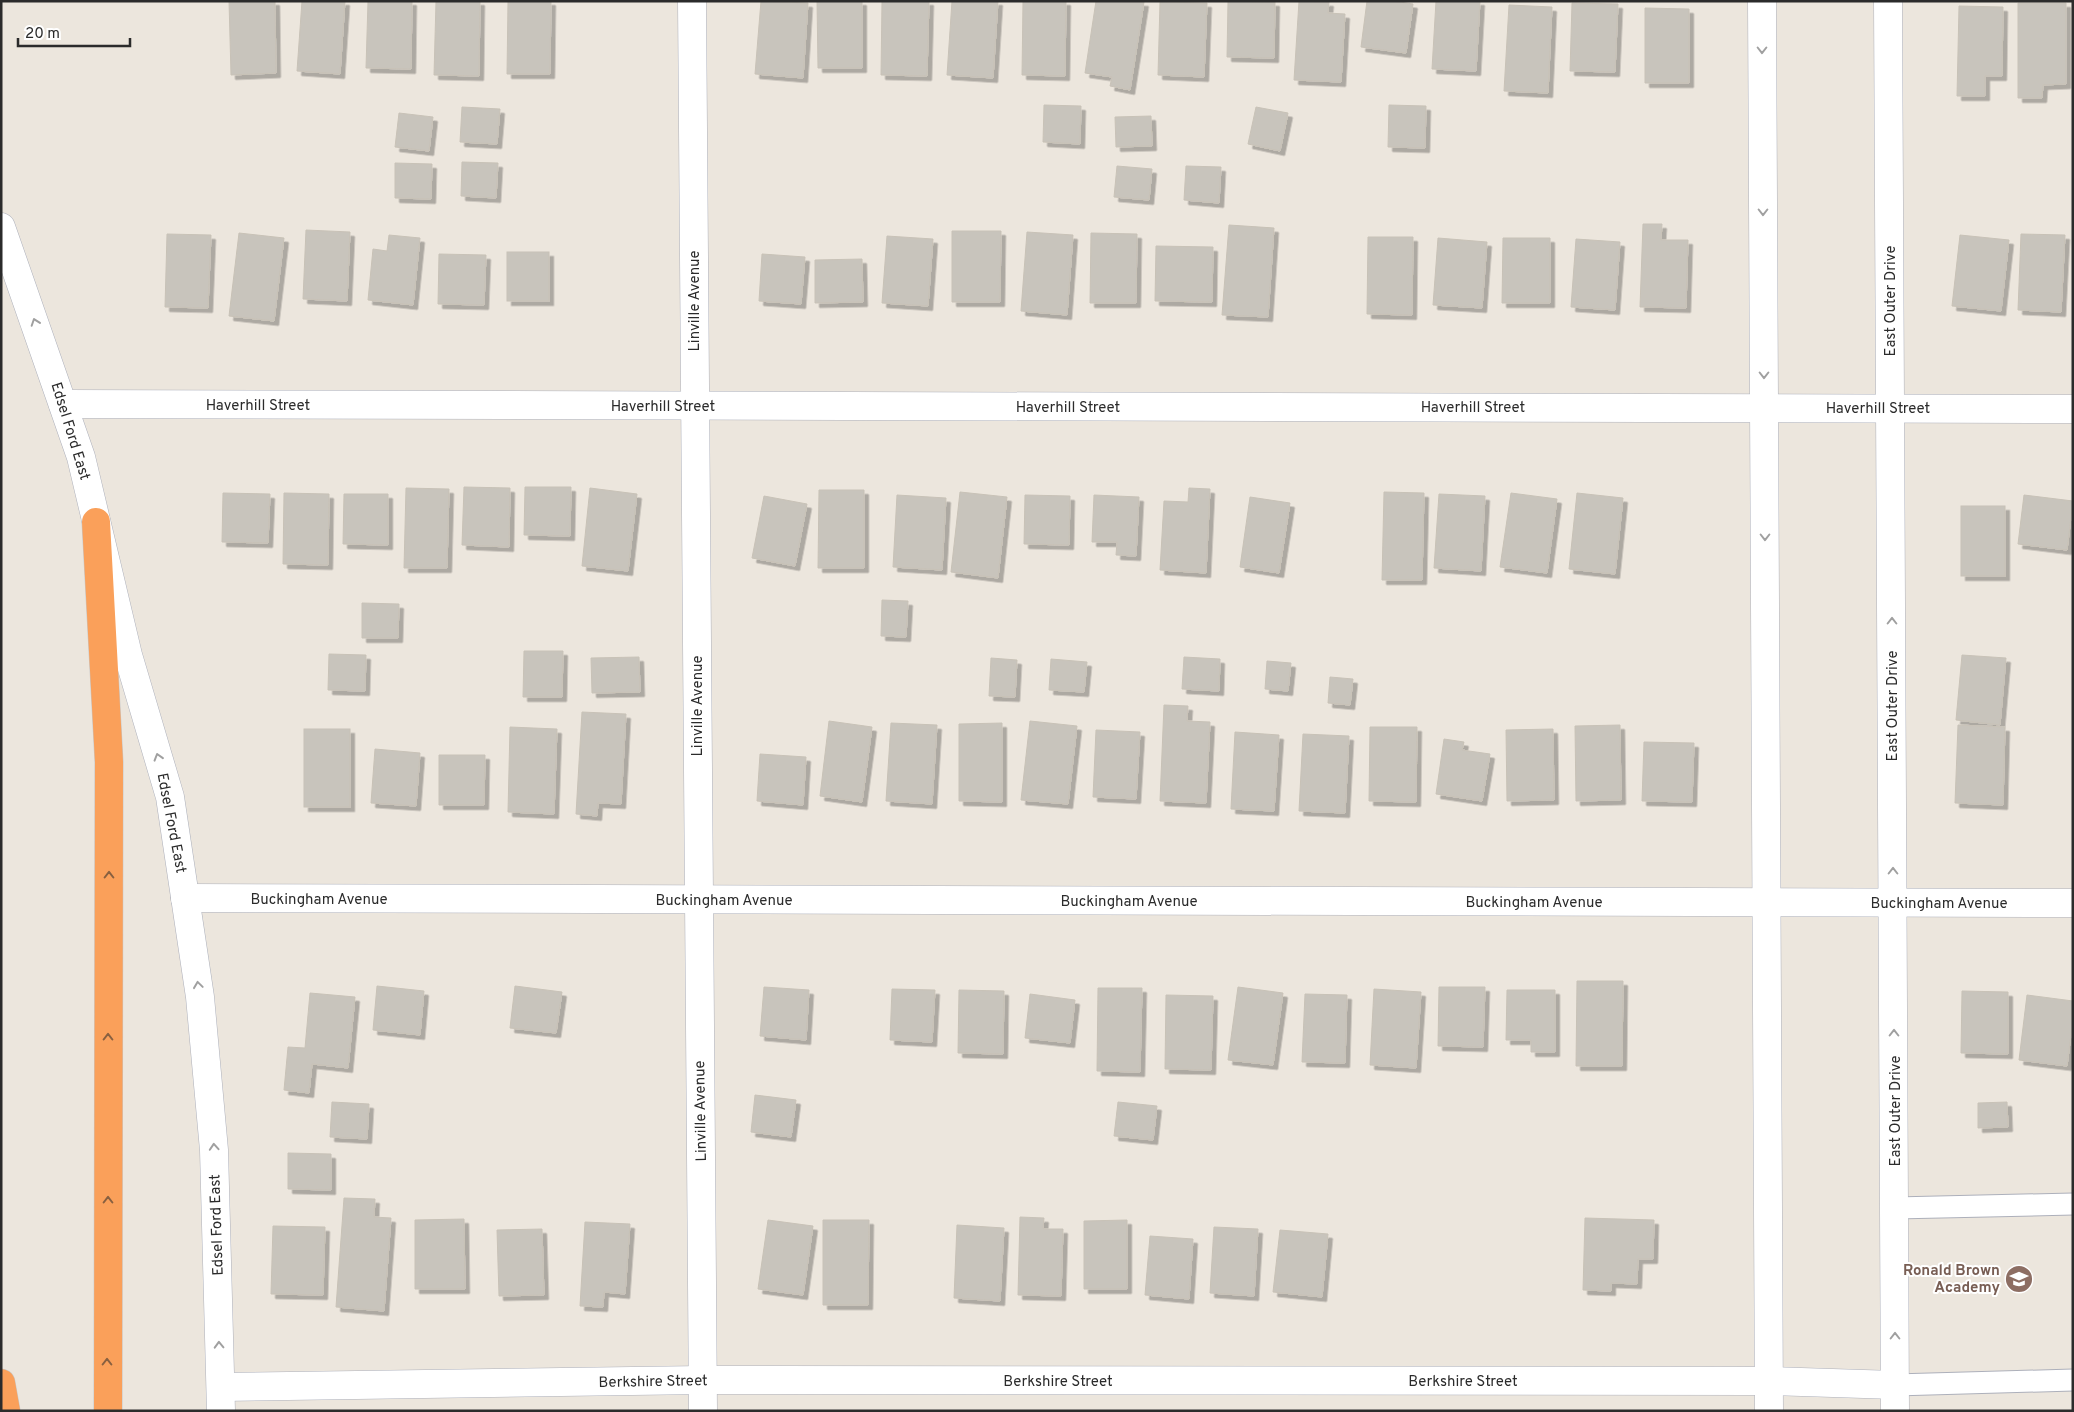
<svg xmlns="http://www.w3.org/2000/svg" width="2074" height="1412" font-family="Overpass,sans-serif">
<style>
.building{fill:#c8c4bc;stroke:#c8c2b7;filter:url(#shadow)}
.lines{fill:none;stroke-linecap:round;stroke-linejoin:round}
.lane-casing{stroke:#adb0bb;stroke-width:23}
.street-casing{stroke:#adb0bb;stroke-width:29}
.secondary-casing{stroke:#adb0bb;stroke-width:29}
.highway-casing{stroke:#c8c8c8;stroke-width:29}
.lane{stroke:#fff;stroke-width:21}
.street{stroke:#fff;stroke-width:28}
.secondary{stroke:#fff;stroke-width:28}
.highway{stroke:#faa05a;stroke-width:28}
.oneway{stroke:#a0a0a0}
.oneway2{stroke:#886040}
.labels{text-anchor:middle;stroke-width:4;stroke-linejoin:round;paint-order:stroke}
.street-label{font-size:15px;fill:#2b2b2b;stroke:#fff}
.education-label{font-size:15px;font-weight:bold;fill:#785e54;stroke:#fff;text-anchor:end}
</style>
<defs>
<filter id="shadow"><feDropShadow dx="4.5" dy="4.5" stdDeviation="0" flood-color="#0004"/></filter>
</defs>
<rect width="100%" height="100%" fill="#ece6dd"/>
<g class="building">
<path d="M 229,1 L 275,1 L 276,73 L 231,75 Z"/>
<path d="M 302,1 L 345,1 L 340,74 L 297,71 Z"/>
<path d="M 368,1 L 412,1 L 411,69 L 366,68 Z"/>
<path d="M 436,1 L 480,1 L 479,76 L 434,75 Z"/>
<path d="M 508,1 L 551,1 L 550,74 L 507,74 Z"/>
<path d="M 761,1 L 808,3 L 803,78 L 755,74 Z"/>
<path d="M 817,1 L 862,1 L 862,68 L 818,68 Z"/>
<path d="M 882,1 L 929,1 L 927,76 L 881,75 Z"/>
<path d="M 952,1 L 998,1 L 993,78 L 947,75 Z"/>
<path d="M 1023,1 L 1066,1 L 1065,76 L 1022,75 Z"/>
<path d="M 1096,1 L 1144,2 L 1130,90 L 1110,86 L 1112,77 L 1085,73 Z"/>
<path d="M 1228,1 L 1275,2 L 1274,58 L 1227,57 Z"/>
<path d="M 1299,1 L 1329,2 L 1328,13 L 1345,14 L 1341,82 L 1294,80 Z"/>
<path d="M 1367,1 L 1393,1 L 1413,4 L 1406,53 L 1361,47 Z"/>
<path d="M 1436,1 L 1480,1 L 1476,71 L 1432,69 Z"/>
<path d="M 1160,2 L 1207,3 L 1204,77 L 1158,75 Z"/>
<path d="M 1572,3 L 1618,4 L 1615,72 L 1570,71 Z"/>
<path d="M 2018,3 L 2066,3 L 2066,84 L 2043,85 L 2042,98 L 2018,98 Z"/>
<path d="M 1509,5 L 1552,7 L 1548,93 L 1504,91 Z"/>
<path d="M 1959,6 L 2003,7 L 2002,76 L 1985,76 L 1985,96 L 1957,96 Z"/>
<path d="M 1645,8 L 1689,9 L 1689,83 L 1645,83 Z"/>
<path d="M 1044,105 L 1081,106 L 1080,144 L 1043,142 Z"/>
<path d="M 1389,105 L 1426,106 L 1425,148 L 1388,147 Z"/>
<path d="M 462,107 L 500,109 L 497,144 L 460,142 Z"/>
<path d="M 1256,107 L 1288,113 L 1280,151 L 1248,144 Z"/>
<path d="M 399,113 L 433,117 L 429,151 L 395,147 Z"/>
<path d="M 1151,116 L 1152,146 L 1116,147 L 1115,117 Z"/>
<path d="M 462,162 L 498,163 L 496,198 L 461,196 Z"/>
<path d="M 395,163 L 432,164 L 431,199 L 395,198 Z"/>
<path d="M 1117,166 L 1152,169 L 1149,200 L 1114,197 Z"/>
<path d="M 1186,166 L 1221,167 L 1219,203 L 1184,200 Z"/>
<path d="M 1643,224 L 1662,224 L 1661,240 L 1688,240 L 1686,308 L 1640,307 Z"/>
<path d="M 1229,225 L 1274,228 L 1268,317 L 1222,315 Z"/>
<path d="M 306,230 L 350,232 L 347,301 L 303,299 Z"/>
<path d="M 952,231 L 1001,231 L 1000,302 L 952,302 Z"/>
<path d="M 1027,232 L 1073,235 L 1067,315 L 1021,311 Z"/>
<path d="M 239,233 L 284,238 L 274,321 L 229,316 Z"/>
<path d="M 1091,233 L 1137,234 L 1136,303 L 1090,303 Z"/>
<path d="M 167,234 L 211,235 L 208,308 L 165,307 Z"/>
<path d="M 2021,234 L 2065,235 L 2061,312 L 2018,310 Z"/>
<path d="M 389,235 L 420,238 L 413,305 L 368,300 L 373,249 L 387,251 Z"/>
<path d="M 1960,235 L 2009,240 L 2001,311 L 1952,306 Z"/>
<path d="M 887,236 L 933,239 L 928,306 L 882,303 Z"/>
<path d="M 1368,237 L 1413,237 L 1412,315 L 1367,314 Z"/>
<path d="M 1438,238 L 1487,242 L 1482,308 L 1433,305 Z"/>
<path d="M 1503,238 L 1550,238 L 1550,303 L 1502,303 Z"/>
<path d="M 1576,239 L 1620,242 L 1615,310 L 1571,307 Z"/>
<path d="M 1156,246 L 1213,247 L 1212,302 L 1155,301 Z"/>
<rect x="507" y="252" width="42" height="49"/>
<path d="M 439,254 L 486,255 L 484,305 L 438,304 Z"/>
<path d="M 762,254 L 805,257 L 801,304 L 759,301 Z"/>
<path d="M 862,259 L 863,302 L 815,303 L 815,260 Z"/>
<path d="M 464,487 L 510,488 L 509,547 L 462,545 Z"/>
<path d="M 525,487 L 571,487 L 570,536 L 524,535 Z"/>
<path d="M 406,488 L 449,489 L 447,568 L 404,568 Z"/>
<path d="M 590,488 L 637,494 L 628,571 L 582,566 Z"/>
<path d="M 1189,488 L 1210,489 L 1206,573 L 1160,570 L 1164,501 L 1188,502 Z"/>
<path d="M 819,490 L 864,490 L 864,568 L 818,568 Z"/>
<path d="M 960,492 L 1007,497 L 998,578 L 951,572 Z"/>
<path d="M 1384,492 L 1424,493 L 1422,580 L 1382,580 Z"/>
<path d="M 223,493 L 270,494 L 268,543 L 222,542 Z"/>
<path d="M 284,493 L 329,494 L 328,565 L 283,564 Z"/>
<path d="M 1511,493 L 1557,499 L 1547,573 L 1500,567 Z"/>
<path d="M 1577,493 L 1623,498 L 1615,574 L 1569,569 Z"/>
<path d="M 344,494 L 388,494 L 388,545 L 343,544 Z"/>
<path d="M 1439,494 L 1485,496 L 1481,571 L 1434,568 Z"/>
<path d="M 897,495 L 946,498 L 942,570 L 893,567 Z"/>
<path d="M 1025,495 L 1070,496 L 1069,545 L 1024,544 Z"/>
<path d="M 1094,495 L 1139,497 L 1136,556 L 1116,555 L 1117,542 L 1092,542 Z"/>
<path d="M 2024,495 L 2073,501 L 2067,550 L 2018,544 Z"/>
<path d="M 764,496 L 807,504 L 795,566 L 752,558 Z"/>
<path d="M 1250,497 L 1290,503 L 1279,573 L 1240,567 Z"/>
<rect x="1961" y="506" width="44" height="70"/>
<path d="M 882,600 L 908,601 L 906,637 L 881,636 Z"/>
<path d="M 362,603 L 399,604 L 398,638 L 362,638 Z"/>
<path d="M 524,651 L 563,651 L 562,697 L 523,697 Z"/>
<path d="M 329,654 L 366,655 L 365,691 L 328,690 Z"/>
<path d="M 1962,655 L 2006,658 L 2000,725 L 1956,720 Z"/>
<path d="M 639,657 L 640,692 L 592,693 L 591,658 Z"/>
<path d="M 1184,657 L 1220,659 L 1219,691 L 1182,689 Z"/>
<path d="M 991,658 L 1017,660 L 1015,697 L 989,696 Z"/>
<path d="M 1051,659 L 1087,662 L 1084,692 L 1049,690 Z"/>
<path d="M 1267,661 L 1291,663 L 1288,691 L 1265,689 Z"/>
<path d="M 1330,677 L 1353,679 L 1350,705 L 1328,703 Z"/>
<path d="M 1164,705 L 1188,706 L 1187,721 L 1210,722 L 1206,803 L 1160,801 Z"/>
<path d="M 582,712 L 626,714 L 621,804 L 598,803 L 597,816 L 576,814 Z"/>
<path d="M 829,721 L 872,727 L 862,802 L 820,796 Z"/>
<path d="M 1030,721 L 1077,726 L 1068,804 L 1021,800 Z"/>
<path d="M 891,723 L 937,725 L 932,804 L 886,801 Z"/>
<path d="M 1002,723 L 1002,802 L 959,801 L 959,724 Z"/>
<path d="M 1620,725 L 1621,800 L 1576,801 L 1575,726 Z"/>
<path d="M 1958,725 L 2005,727 L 2003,805 L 1955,803 Z"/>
<path d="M 510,727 L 557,729 L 554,814 L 508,812 Z"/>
<path d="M 1370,727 L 1417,727 L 1416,802 L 1369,801 Z"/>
<rect x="304" y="729" width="46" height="78"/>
<path d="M 1553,729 L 1554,800 L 1507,801 L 1506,730 Z"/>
<path d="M 1096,730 L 1140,732 L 1136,799 L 1093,797 Z"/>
<path d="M 1235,732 L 1279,735 L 1274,811 L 1231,809 Z"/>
<path d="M 1303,734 L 1349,736 L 1345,813 L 1299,811 Z"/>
<path d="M 1444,739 L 1464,742 L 1462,750 L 1490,754 L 1482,801 L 1436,794 Z"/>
<path d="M 1644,742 L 1694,743 L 1692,802 L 1642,801 Z"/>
<path d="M 375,749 L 420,753 L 416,806 L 371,803 Z"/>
<path d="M 760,754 L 806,757 L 803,805 L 757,801 Z"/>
<path d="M 439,755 L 485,755 L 484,805 L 439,805 Z"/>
<path d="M 1577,981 L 1623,981 L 1622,1066 L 1576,1066 Z"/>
<path d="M 377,986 L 424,991 L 420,1035 L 373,1030 Z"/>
<path d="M 515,986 L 562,992 L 556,1033 L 510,1028 Z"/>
<path d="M 764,987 L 809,990 L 806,1040 L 760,1036 Z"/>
<path d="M 1238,987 L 1283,993 L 1273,1065 L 1228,1060 Z"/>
<path d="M 1439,987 L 1485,987 L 1483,1047 L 1438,1046 Z"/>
<path d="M 1098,988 L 1142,988 L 1140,1072 L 1097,1071 Z"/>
<path d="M 892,989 L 935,990 L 932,1042 L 890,1040 Z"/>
<path d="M 1374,989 L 1421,992 L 1416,1068 L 1370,1065 Z"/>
<path d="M 959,990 L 1004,991 L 1003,1054 L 958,1053 Z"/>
<path d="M 1507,990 L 1555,990 L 1555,1052 L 1531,1052 L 1531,1040 L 1506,1040 Z"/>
<path d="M 1962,991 L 2008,992 L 2008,1054 L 1961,1053 Z"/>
<path d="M 310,993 L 355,997 L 348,1068 L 312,1064 L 309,1093 L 284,1090 L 288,1047 L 305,1048 Z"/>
<path d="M 1030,994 L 1075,1000 L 1070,1043 L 1025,1038 Z"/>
<path d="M 1305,994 L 1347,995 L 1345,1063 L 1302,1062 Z"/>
<path d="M 1166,995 L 1213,996 L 1211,1070 L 1165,1069 Z"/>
<path d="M 2027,995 L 2073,1001 L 2073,1019 L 2067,1066 L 2019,1060 Z"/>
<path d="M 755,1095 L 796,1100 L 791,1137 L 751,1132 Z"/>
<path d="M 332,1102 L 369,1104 L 367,1139 L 330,1137 Z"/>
<path d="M 1118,1102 L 1157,1106 L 1153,1140 L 1114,1136 Z"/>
<path d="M 2007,1102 L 2008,1127 L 1978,1128 L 1978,1103 Z"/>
<path d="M 288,1153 L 331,1154 L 331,1190 L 288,1189 Z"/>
<path d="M 344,1198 L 375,1199 L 374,1217 L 391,1218 L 384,1311 L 336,1307 Z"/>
<path d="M 1020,1217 L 1044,1218 L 1043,1229 L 1063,1229 L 1061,1296 L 1018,1295 Z"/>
<path d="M 1585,1218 L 1654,1220 L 1653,1259 L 1638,1259 L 1637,1284 L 1611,1283 L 1611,1291 L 1583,1290 Z"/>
<path d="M 464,1219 L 465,1289 L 415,1289 L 415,1220 Z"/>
<path d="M 768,1220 L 813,1226 L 803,1295 L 758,1289 Z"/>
<path d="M 823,1220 L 869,1220 L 868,1305 L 823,1305 Z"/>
<path d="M 1127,1220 L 1127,1289 L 1084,1289 L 1084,1221 Z"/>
<path d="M 585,1222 L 630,1224 L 625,1294 L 604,1292 L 603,1307 L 580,1306 Z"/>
<path d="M 957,1225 L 1004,1228 L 1000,1301 L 954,1298 Z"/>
<path d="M 273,1226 L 325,1227 L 323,1295 L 271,1294 Z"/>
<path d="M 1214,1227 L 1258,1229 L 1254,1296 L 1210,1293 Z"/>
<path d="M 542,1229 L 544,1295 L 499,1296 L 497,1230 Z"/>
<path d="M 1280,1230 L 1328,1234 L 1322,1297 L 1273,1292 Z"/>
<path d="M 1150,1236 L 1193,1239 L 1189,1299 L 1145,1295 Z"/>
</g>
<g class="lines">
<defs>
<g id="lane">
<path d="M 1895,1208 L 2073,1204"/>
<path d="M 1895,1385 L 2073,1380"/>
</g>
<g id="street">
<path d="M 692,1 L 703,1411"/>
<path d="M 63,404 L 2073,409"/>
<path d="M 185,898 L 2073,903"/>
<path d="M 221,1387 L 703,1380 L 1769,1381 L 1895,1385"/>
</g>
<g id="secondary">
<path d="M 1762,1 L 1769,1411"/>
<path d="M 1888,1 L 1895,1411"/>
<path d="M 1,227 L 81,457 L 128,655 L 170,797 L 200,997 L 214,1150 L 221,1411"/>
</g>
<g id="highway">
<path d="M 96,522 L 109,762 L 108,1411"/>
<path d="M 1,1383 L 6,1411"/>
</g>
</defs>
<use href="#lane" class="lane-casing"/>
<use href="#street" class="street-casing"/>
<use href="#secondary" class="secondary-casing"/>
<use href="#highway" class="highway-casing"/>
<use href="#lane" class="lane"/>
<use href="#street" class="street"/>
<use href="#secondary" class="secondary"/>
<use href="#highway" class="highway"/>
</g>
<defs><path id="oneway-chevron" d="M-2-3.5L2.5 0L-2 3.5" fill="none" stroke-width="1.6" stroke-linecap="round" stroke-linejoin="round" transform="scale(1.25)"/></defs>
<g class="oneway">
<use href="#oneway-chevron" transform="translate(1762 50) rotate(90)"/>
<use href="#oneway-chevron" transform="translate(1763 212) rotate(90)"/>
<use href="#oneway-chevron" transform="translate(35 322) rotate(-109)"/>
<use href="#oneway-chevron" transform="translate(1764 375) rotate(90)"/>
<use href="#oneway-chevron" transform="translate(1765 537) rotate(90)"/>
<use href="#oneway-chevron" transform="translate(1892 621) rotate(-90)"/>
<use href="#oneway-chevron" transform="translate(158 757) rotate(-107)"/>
<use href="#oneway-chevron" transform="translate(1893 871) rotate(-90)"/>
<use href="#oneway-chevron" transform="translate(198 985) rotate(-98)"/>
<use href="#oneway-chevron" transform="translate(1894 1033) rotate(-90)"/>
<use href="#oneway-chevron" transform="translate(214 1147) rotate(-94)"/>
<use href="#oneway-chevron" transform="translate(1895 1336) rotate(-90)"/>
<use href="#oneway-chevron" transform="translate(219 1345) rotate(-92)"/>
</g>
<g class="oneway2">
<use href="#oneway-chevron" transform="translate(109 875) rotate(-90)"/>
<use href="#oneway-chevron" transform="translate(108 1037) rotate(-90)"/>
<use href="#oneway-chevron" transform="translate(108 1200) rotate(-90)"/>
<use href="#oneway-chevron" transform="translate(107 1362) rotate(-90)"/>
</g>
<defs>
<symbol id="school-disc" viewBox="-11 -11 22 22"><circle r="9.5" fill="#8d6e63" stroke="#fff"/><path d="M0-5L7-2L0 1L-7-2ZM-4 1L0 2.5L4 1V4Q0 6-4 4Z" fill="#fff"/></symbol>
</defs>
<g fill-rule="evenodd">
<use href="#school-disc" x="2003" y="1263" width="32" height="32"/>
</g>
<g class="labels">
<g class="street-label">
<text transform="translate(694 301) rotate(-90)" y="5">Linville Avenue</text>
<text transform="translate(1890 301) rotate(-90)" y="5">East Outer Drive</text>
<text x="258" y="410">Haverhill Street</text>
<text x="663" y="411">Haverhill Street</text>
<text x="1068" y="412">Haverhill Street</text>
<text x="1473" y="412">Haverhill Street</text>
<text x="1878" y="413">Haverhill Street</text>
<text transform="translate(71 431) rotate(73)" y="5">Edsel Ford East</text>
<text transform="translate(697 706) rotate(-90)" y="5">Linville Avenue</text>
<text transform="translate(1892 706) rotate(-90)" y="5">East Outer Drive</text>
<text transform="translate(172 823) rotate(79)" y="5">Edsel Ford East</text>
<text x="319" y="904">Buckingham Avenue</text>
<text x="724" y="905">Buckingham Avenue</text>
<text x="1129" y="906">Buckingham Avenue</text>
<text x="1534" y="907">Buckingham Avenue</text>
<text x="1939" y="908">Buckingham Avenue</text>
<text transform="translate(700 1111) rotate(-91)" y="5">Linville Avenue</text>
<text transform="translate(1895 1111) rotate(-90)" y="5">East Outer Drive</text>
<text transform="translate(216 1225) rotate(-92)" y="5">Edsel Ford East</text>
<text transform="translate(653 1381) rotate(-1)" y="5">Berkshire Street</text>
<text x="1058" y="1386">Berkshire Street</text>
<text x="1463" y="1386">Berkshire Street</text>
</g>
<g class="education-label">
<text x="2000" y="1275">Ronald Brown<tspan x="2000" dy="17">Academy</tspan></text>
</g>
</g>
<rect width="2074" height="1412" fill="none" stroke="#2b2b2b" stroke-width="5"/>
<path d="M18 38v8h112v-8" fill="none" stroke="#2b2b2b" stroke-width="2.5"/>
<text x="25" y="38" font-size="15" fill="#2b2b2b" stroke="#ffffff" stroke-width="4" paint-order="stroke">20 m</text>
</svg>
